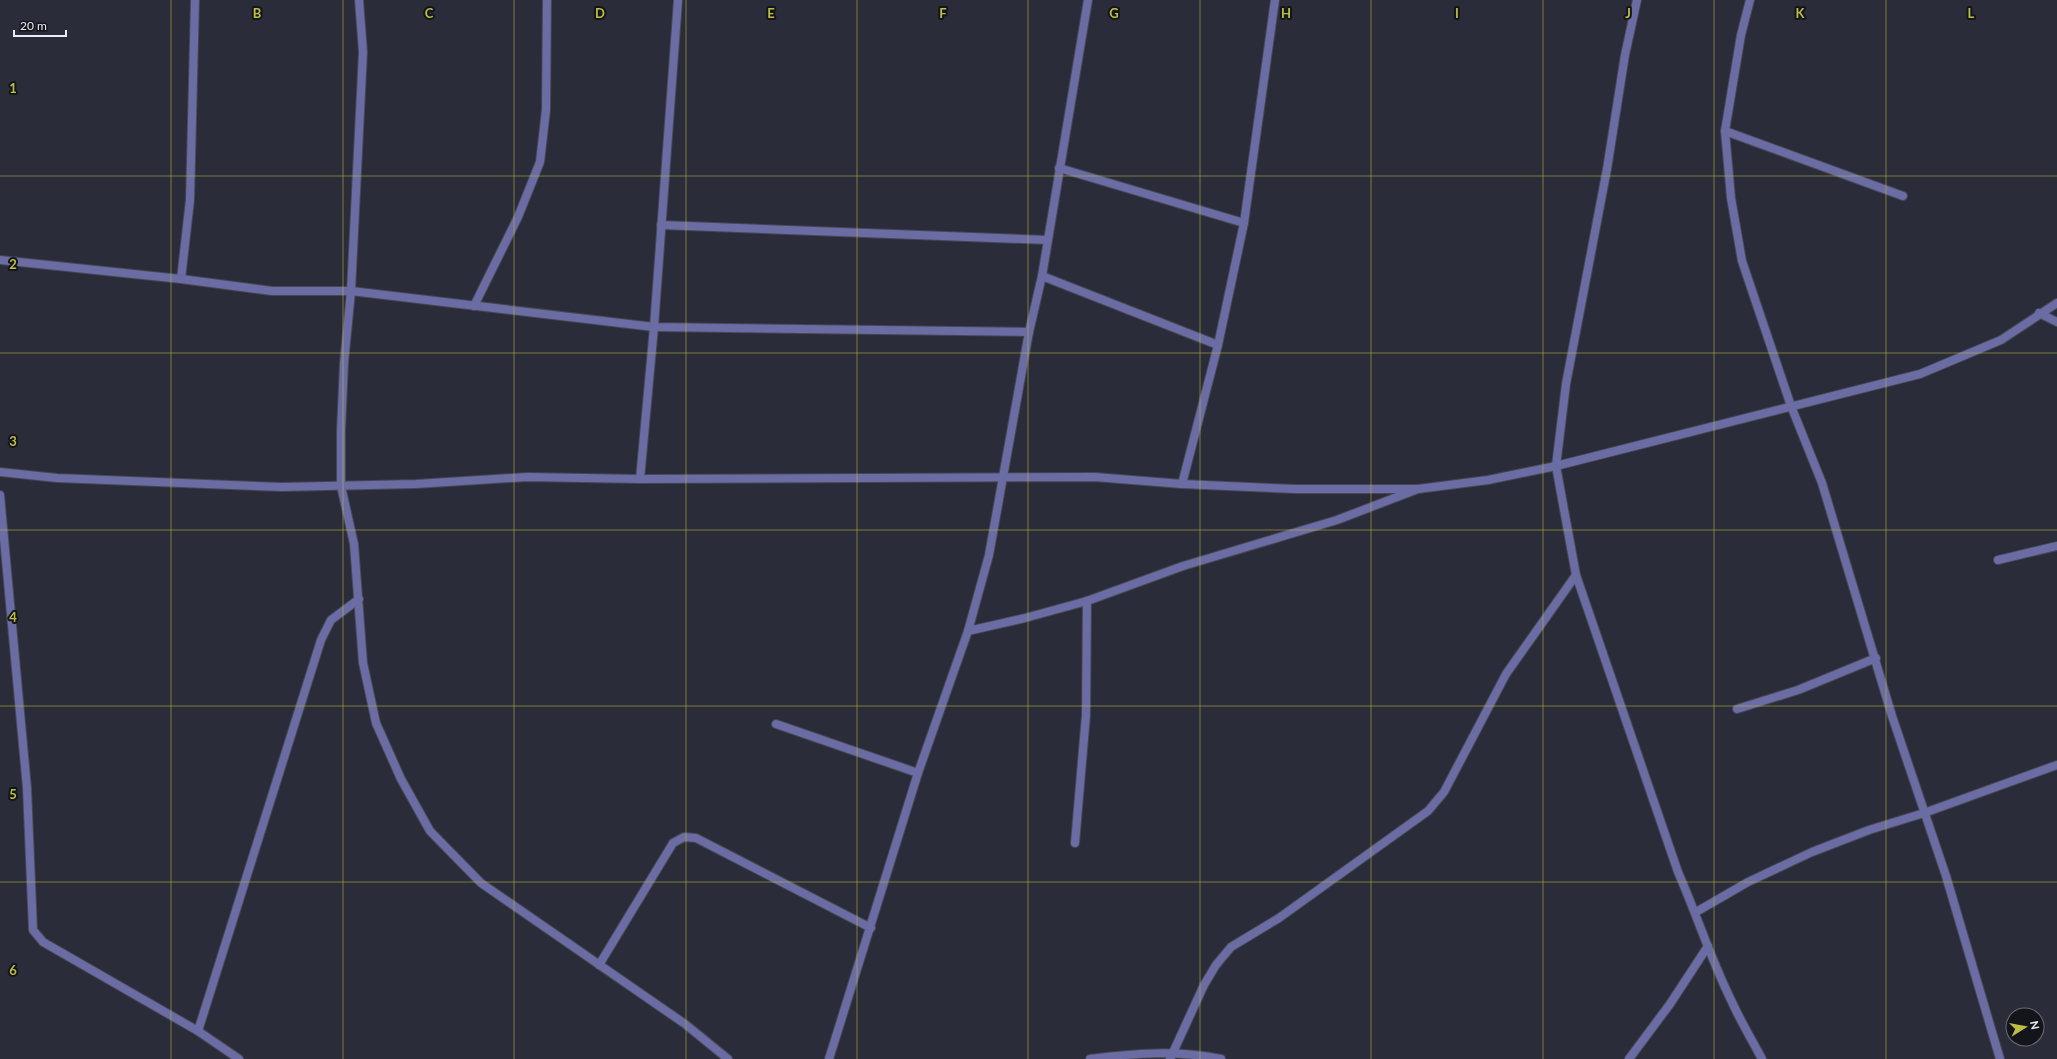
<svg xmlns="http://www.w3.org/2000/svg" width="2057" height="1059" font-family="Lato,sans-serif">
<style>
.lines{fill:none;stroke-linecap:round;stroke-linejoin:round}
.service-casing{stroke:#464753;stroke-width:10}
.minor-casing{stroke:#464753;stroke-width:10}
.tertiary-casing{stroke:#464753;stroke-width:10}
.service{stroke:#6a6ca3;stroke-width:8}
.minor{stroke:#6a6ca3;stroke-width:8}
.tertiary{stroke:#6a6ca3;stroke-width:8}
.grid{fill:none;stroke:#bdbf43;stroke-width:1;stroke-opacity:0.55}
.grid-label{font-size:13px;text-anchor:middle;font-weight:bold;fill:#bdbf43;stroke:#14151b;stroke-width:4;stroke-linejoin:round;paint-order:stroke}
</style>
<rect width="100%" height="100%" fill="#2b2c39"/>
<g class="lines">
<defs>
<g id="service">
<path d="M 776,724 L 918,773"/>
<path d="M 1075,843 L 1086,715 L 1087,601"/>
</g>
<g id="minor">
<path d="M 359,0 L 363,52 L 351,291 L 344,363 L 341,431 L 341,486 L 354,544 L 363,663 L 376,723 L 401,779 L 430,831 L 481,883 L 685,1024 L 728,1059"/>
<path d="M 1637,0 L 1625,55 L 1607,169 L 1566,384 L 1556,466 L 1576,575 L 1678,872 C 1697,915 1711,960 1732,1002 C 1741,1022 1752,1040 1762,1059"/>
<path d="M 1750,0 L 1741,35 L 1725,131 L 1731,198 L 1742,261 L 1791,406 L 1822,483 L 1892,716 L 1946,876 L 2000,1059"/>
<path d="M 1725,131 L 1903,196"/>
<path d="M 1059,168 L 1244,223"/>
<path d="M 661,225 L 1047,240"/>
<path d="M 0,260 L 181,279 L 272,291 L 351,291 L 654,327 L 1029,332"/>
<path d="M 1042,276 L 1218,345"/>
<path d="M 181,279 L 190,200 L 195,0"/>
<path d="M 474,306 L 518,217 L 540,162 L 546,110 L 547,0"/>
<path d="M 2039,313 L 2057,322"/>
<path d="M 0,472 L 57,478 L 282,487 L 416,484 L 527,477 L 640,479 L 1095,477 L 1182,484 L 1295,489 L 1418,489"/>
<path d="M 640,479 L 654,327 L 678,0"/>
<path d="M 1182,484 L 1218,345 L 1244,223 L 1275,0"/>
<path d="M 0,495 L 27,788 L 33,930 L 43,942 L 198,1031 L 239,1059"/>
<path d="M 1998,560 L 2057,546"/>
<path d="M 968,631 L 1025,618 L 1087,601 L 1183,566 L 1337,520 L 1418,489 L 1488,480 L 1556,466 L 1920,374 L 2001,340 L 2057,303"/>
<path d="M 1737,709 L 1798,690 L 1876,658"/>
<path d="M 1696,912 L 1748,882 L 1812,852 L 1869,830 L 1924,813 L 2057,765"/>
<path d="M 599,965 L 673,843 L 684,837 L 696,838 L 871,928"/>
<path d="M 198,1031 L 321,640 L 331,620 L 359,599"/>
<path d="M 1090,1059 C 1134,1053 1178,1050 1221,1059"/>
<path d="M 1170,1059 L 1204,985 L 1216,965 L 1231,947 L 1279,918 L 1428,811 L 1444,792 L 1506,674 L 1576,575"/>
<path d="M 1629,1059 L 1670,1004 L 1708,946"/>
</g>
<path id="tertiary" d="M 829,1059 L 918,773 L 968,631 L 989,555 L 1029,332 L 1042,276 L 1088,0"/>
</defs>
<use href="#service" class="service-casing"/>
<use href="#minor" class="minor-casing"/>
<use href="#tertiary" class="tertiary-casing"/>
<use href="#service" class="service"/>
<use href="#minor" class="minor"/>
<use href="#tertiary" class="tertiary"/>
</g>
<path class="grid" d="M 171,0 L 171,1059M 343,0 L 343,1059M 514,0 L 514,1059M 686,0 L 686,1059M 857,0 L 857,1059M 1028,0 L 1028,1059M 1200,0 L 1200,1059M 1371,0 L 1371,1059M 1543,0 L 1543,1059M 1714,0 L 1714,1059M 1886,0 L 1886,1059M 0,176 L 2057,176M 0,353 L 2057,353M 0,530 L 2057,530M 0,706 L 2057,706M 0,882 L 2057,882"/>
<g class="grid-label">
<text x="257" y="18">B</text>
<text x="429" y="18">C</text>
<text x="600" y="18">D</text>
<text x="771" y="18">E</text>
<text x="943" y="18">F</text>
<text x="1114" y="18">G</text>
<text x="1286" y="18">H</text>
<text x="1457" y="18">I</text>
<text x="1628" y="18">J</text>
<text x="1800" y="18">K</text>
<text x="1971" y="18">L</text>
<text x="13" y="93">1</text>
<text x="13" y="269">2</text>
<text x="13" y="446">3</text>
<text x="13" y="622">4</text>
<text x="13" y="799">5</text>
<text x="13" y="975">6</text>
</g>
<g transform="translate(2025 1027) rotate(79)"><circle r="19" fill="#14151b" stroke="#6a6b72"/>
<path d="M0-3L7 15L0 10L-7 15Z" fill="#bdbf43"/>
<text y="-6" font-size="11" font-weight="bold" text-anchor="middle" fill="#eaebf4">N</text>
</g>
<path d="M14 30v6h52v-6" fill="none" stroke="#eaebf4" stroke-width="2"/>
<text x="20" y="30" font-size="12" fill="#eaebf4" stroke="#14151b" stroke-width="3" paint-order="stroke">20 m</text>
</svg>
